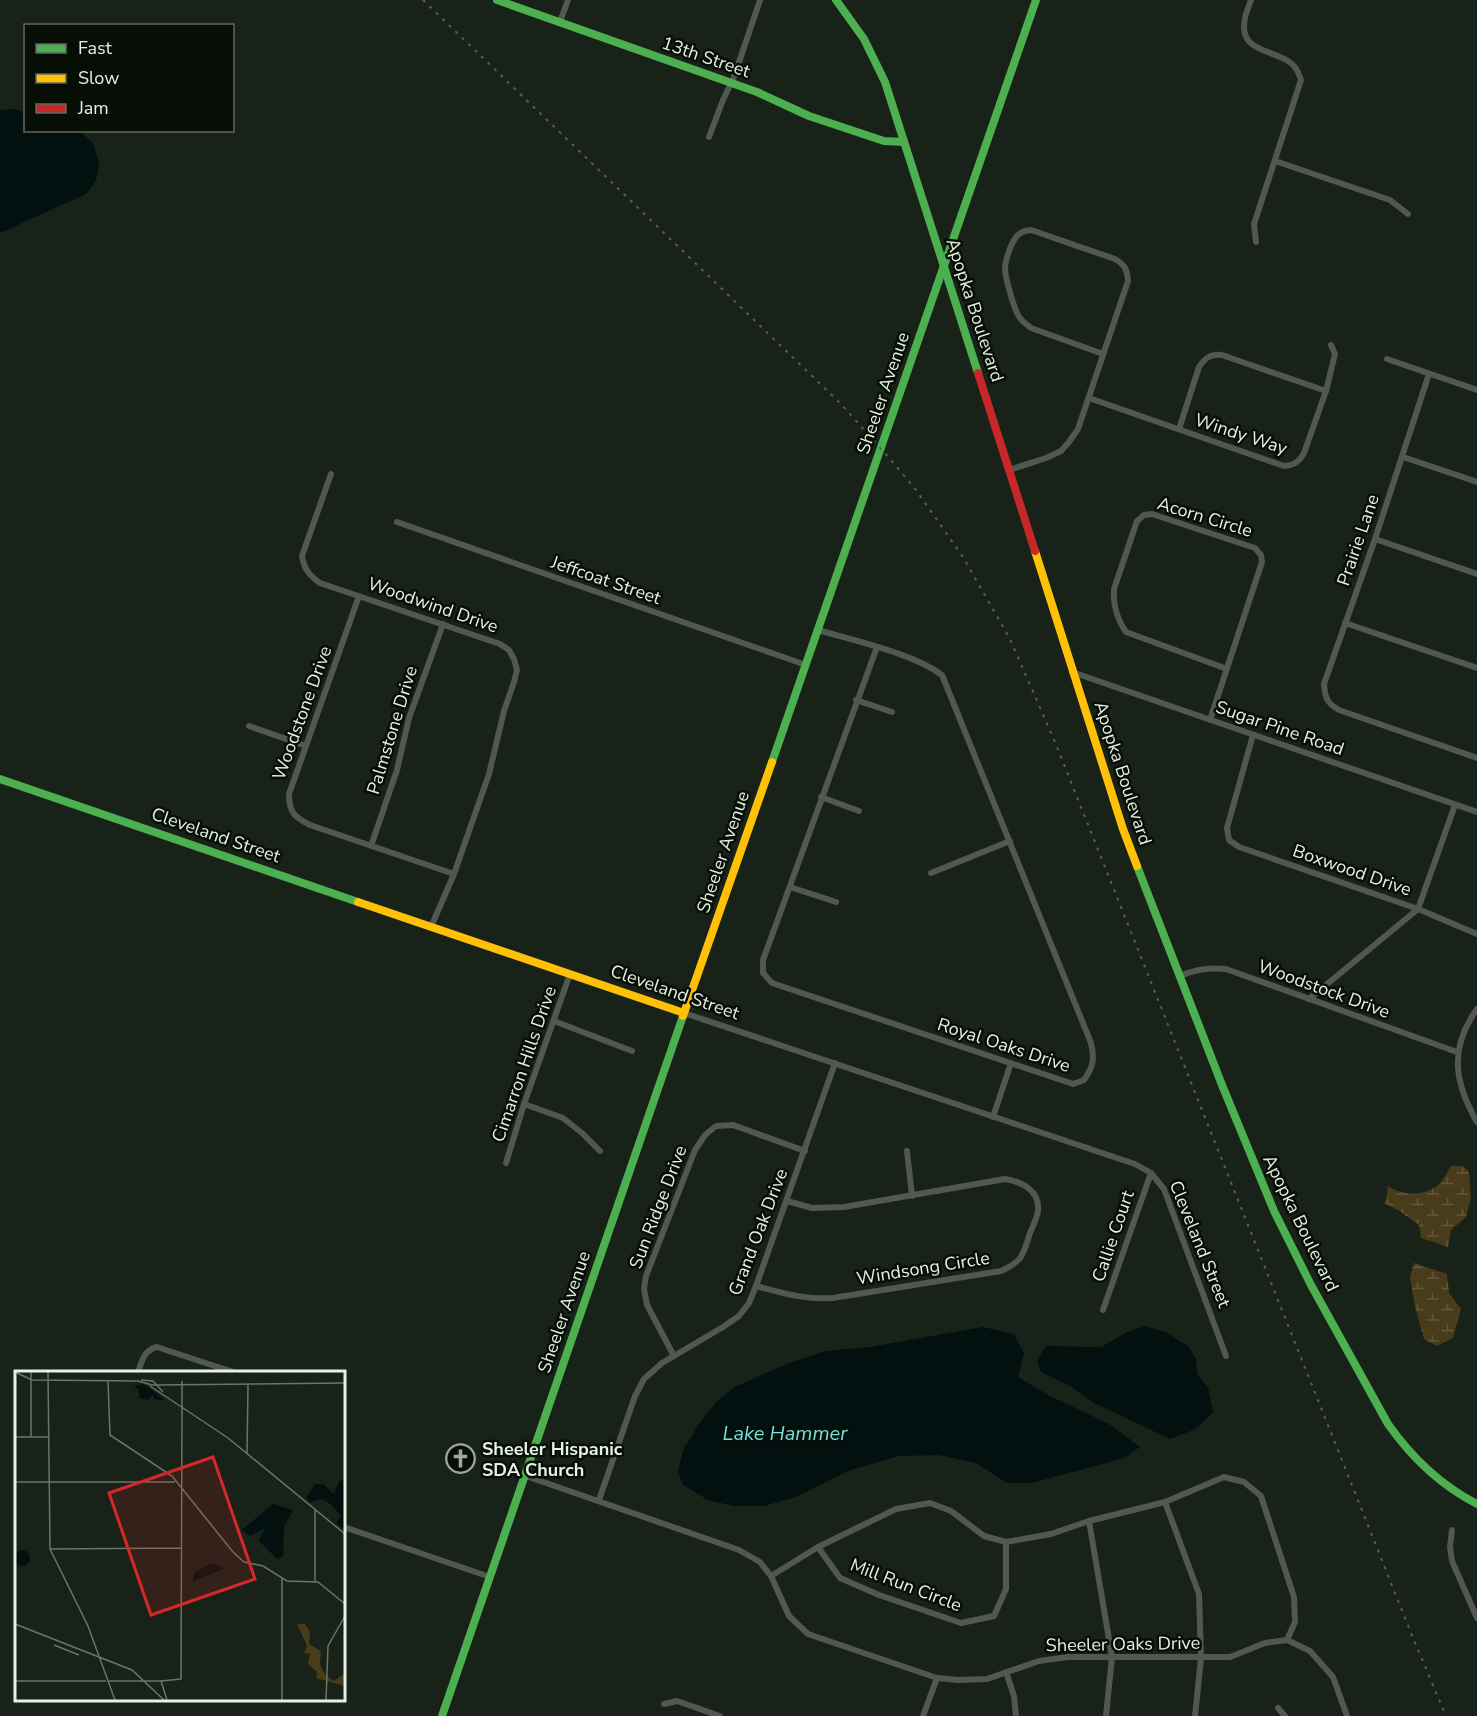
<svg xmlns="http://www.w3.org/2000/svg" width="1477" height="1716" font-family="'Nunito Sans',sans-serif">
<style>
.wetland{fill:url(#wetland-marsh)}
.water{fill:#021110}
.lines{fill:none;stroke-linecap:round;stroke-linejoin:round}
.street{stroke:#505850;stroke-width:6}
.fast{stroke:#4caf50;stroke-width:8}
.slow{stroke:#ffc107;stroke-width:8}
.jam{stroke:#c62828;stroke-width:8}
.rail{stroke:#585e57;stroke-width:2;stroke-dasharray:3 6;stroke-linecap:butt}
.labels{text-anchor:middle;stroke-width:5;stroke-linejoin:round;paint-order:stroke}
.street-label{font-size:18px;fill:#e5f1e3;stroke:#060e06}
.poi-label{font-size:18px;font-weight:bold;fill:#e5f1e3;stroke:#060e06;text-anchor:start}
.water-label{font-size:20px;font-style:italic;fill:#73dfde;stroke:#060e06}
.inset-road{fill:none;stroke:#6a7569;stroke-width:1.5}
.view{fill:#d62828;fill-opacity:0.15;stroke:#d62828;stroke-width:3}
.inset-edge{fill:none;stroke:#e5f1e3;stroke-width:3}
</style>
<defs>
<pattern id="wetland-marsh" width="20" height="14" patternUnits="userSpaceOnUse" patternTransform="scale(1.5)"><rect width="20" height="14" fill="#483c1a"/><path d="M1 5h8M5 5V1M11 12h8M15 12V8" fill="none" stroke="#62593b"/></pattern>
</defs>
<rect width="100%" height="100%" fill="#182218"/>
<g class="wetland">
<path d="M 1451,1166 L 1463,1166 L 1469,1172 L 1471,1198 L 1466,1217 L 1451,1230 L 1448,1247 L 1421,1238 L 1419,1225 L 1398,1210 L 1384,1203 L 1386,1200 L 1388,1186 C 1404,1197 1432,1197 1444,1178 C 1447,1174 1448,1170 1451,1166 Z"/>
<path d="M 1414,1263 L 1447,1274 L 1449,1293 L 1461,1309 L 1453,1338 L 1437,1346 L 1424,1339 L 1415,1307 L 1410,1277 Z"/>
</g>
<g class="water">
<path d="M 12,109 L 25,112 L 26,130 L 80,131 L 93,143 L 99,163 L 96,181 L 86,194 L 0,233 L 0,110 Z"/>
<path d="M 1145,1326 L 1166,1332 L 1189,1347 L 1196,1359 L 1197,1374 L 1208,1387 L 1213,1412 L 1196,1429 L 1170,1439 L 1092,1402 L 1070,1386 L 1041,1372 L 1037,1361 L 1046,1346 L 1101,1347 L 1127,1332 Z"/>
<path d="M 983,1327 L 1014,1334 L 1024,1353 L 1018,1377 L 1050,1396 L 1109,1424 L 1140,1447 L 1124,1458 L 1032,1483 L 1007,1483 L 976,1463 L 939,1455 L 899,1456 L 848,1471 L 796,1497 L 764,1506 L 734,1506 L 708,1500 L 683,1485 L 678,1471 L 684,1448 L 701,1421 L 718,1400 L 735,1387 L 789,1363 L 825,1351 L 870,1347 Z"/>
</g>
<g class="lines">
<g class="street">
<path d="M 1251,0 C 1249,6 1246,12 1245,18 C 1238,51 1269,49 1288,61 C 1295,65 1299,73 1301,80 L 1254,224 L 1256,242"/>
<path d="M 560,22 L 568,0"/>
<path d="M 709,137 L 723,100 L 734,77 L 760,0"/>
<path d="M 1275,161 L 1390,200 L 1408,214"/>
<path d="M 1387,359 L 1477,390"/>
<path d="M 1429,374 L 1375,539 L 1324,684 C 1325,698 1327,703 1339,710 L 1477,758"/>
<path d="M 1089,398 L 1284,466 C 1294,465 1299,462 1304,453 L 1326,391 L 1335,354 L 1331,345"/>
<path d="M 1179,429 L 1199,367 C 1205,358 1210,354 1222,355 L 1326,391"/>
<path d="M 1403,457 L 1477,482"/>
<path d="M 1009,470 L 1046,458 L 1061,451 L 1069,442 L 1078,429 L 1128,281 C 1127,269 1125,265 1115,259 L 1031,230 C 1017,231 1014,239 1009,251 C 1007,257 1005,263 1005,269 C 1005,277 1014,308 1018,315 C 1021,321 1026,324 1031,328 L 1103,354"/>
<path d="M 331,474 L 302,556 C 304,569 309,575 320,583 L 500,644 L 509,650 L 514,659 L 517,670 L 514,682 L 504,711 L 489,774 L 454,874 L 431,927"/>
<path d="M 397,522 L 806,665"/>
<path d="M 1375,539 L 1477,574"/>
<path d="M 359,596 L 289,794 C 289,812 294,817 310,825 L 454,874"/>
<path d="M 1345,623 L 1477,668"/>
<path d="M 818,630 C 855,641 912,653 942,675 L 1091,1043 C 1095,1059 1093,1067 1084,1080 L 1073,1084 L 772,983 L 763,973 L 763,960 L 877,647"/>
<path d="M 1072,672 L 1477,812"/>
<path d="M 856,700 L 892,712"/>
<path d="M 1210,720 L 1262,562 L 1261,555 L 1255,548 L 1152,514 L 1144,515 L 1137,521 L 1114,589 C 1113,605 1117,619 1126,632 L 1227,669"/>
<path d="M 249,726 L 306,746"/>
<path d="M 1253,735 L 1227,828 L 1229,840 L 1239,847 L 1418,909 L 1477,934"/>
<path d="M 821,797 L 859,811"/>
<path d="M 371,846 L 397,770 L 409,718 L 443,624"/>
<path d="M 931,873 L 1010,841"/>
<path d="M 790,887 L 836,902"/>
<path d="M 1179,976 C 1196,970 1208,967 1226,969 L 1457,1052"/>
<path d="M 1309,999 L 1418,909 L 1455,805"/>
<path d="M 1477,1009 C 1449,1048 1454,1082 1477,1122"/>
<path d="M 684,1013 L 1135,1164 L 1151,1173 L 1164,1189 L 1226,1356"/>
<path d="M 554,1021 L 632,1051"/>
<path d="M 524,1104 L 563,1118 L 582,1133 L 600,1151"/>
<path d="M 993,1117 L 1011,1063"/>
<path d="M 907,1151 L 912,1196"/>
<path d="M 506,1163 L 524,1104 L 570,974"/>
<path d="M 756,1286 C 783,1293 805,1300 833,1298 L 1001,1271 C 1023,1261 1023,1255 1030,1233 C 1033,1226 1037,1218 1038,1211 C 1040,1190 1022,1182 1005,1179 L 844,1207 L 812,1208 L 787,1201"/>
<path d="M 1103,1310 L 1151,1173"/>
<path d="M 674,1356 L 647,1305 L 644,1289 L 646,1276 L 695,1150 L 705,1135 L 716,1126 L 733,1125 L 805,1151"/>
<path d="M 138,1372 C 142,1361 144,1350 157,1347 L 233,1372"/>
<path d="M 526,1476 L 739,1550 L 760,1562 L 771,1576 L 789,1616 L 808,1634 L 937,1678 L 958,1680 L 987,1679 L 1039,1661 L 1068,1657 L 1230,1657 L 1265,1643 L 1287,1640 L 1310,1651 L 1333,1677 L 1347,1716"/>
<path d="M 599,1500 L 635,1396 L 644,1379 L 662,1363 L 723,1327 L 739,1316 L 749,1303 L 756,1286 L 835,1063"/>
<path d="M 1165,1502 L 1199,1594 L 1201,1658 L 1195,1716"/>
<path d="M 1089,1521 L 1112,1657 L 1106,1716"/>
<path d="M 344,1527 L 490,1577"/>
<path d="M 1452,1530 L 1450,1547 L 1452,1561 L 1477,1618"/>
<path d="M 818,1547 L 840,1578 L 879,1595 L 961,1623 L 994,1616 L 1006,1589 L 1006,1542"/>
<path d="M 771,1576 L 818,1547 L 896,1509 L 930,1503 L 951,1511 L 984,1536 L 1006,1542 L 1051,1534 L 1089,1521 L 1165,1502 L 1224,1477 L 1244,1482 L 1261,1496 L 1294,1597 L 1295,1622 L 1287,1640"/>
<path d="M 1006,1672 L 1014,1696 L 1016,1716"/>
<path d="M 664,1704 L 677,1701 L 720,1716"/>
<path d="M 1278,1708 L 1285,1716"/>
<path d="M 923,1716 L 937,1678"/>
</g>
<g class="fast">
<path d="M 497,0 L 757,92 L 809,116 L 884,141 L 904,142"/>
<path d="M 836,0 L 864,39 L 885,82 L 978,373"/>
<path d="M 772,762 L 1036,0"/>
<path d="M 0,779 L 358,902"/>
<path d="M 1137,866 L 1222,1085 L 1274,1211 L 1311,1285 L 1388,1424 C 1412,1458 1440,1485 1477,1504"/>
<path d="M 442,1716 L 683,1016"/>
</g>
<g class="slow">
<path d="M 1035,551 L 1123,829 L 1137,866"/>
<path d="M 358,902 L 684,1013"/>
<path d="M 683,1016 L 772,762"/>
</g>
<path class="jam" d="M 978,373 L 1035,551"/>
<path class="rail" d="M 423,0 L 842,405 L 890,459 L 916,490 L 963,557 L 1010,639 L 1055,742 L 1411,1633 L 1446,1716"/>
</g>
<defs>
<symbol id="church-ring" viewBox="-11 -11 22 22"><circle r="9.5" fill="#060e06" stroke="#9da99c" stroke-width="1.5"/><path d="M-1.2-6h2.4v3.5h3.3v2.4h-3.3V6h-2.4V-.1h-3.3v-2.4h3.3Z" fill="#9da99c"/></symbol>
</defs>
<g fill-rule="evenodd">
<use href="#church-ring" x="444" y="1442" width="33" height="33"/>
</g>
<g class="labels">
<g class="street-label">
<text transform="translate(706 57) rotate(19)" y="6">13th Street</text>
<text transform="translate(975 310) rotate(72)" y="6">Apopka Boulevard</text>
<text transform="translate(883 393) rotate(-71)" y="6">Sheeler Avenue</text>
<text transform="translate(1241 434) rotate(18)" y="6">Windy Way</text>
<text transform="translate(1205 517) rotate(17)" y="6">Acorn Circle</text>
<text transform="translate(1358 540) rotate(-71)" y="6">Prairie Lane</text>
<text transform="translate(606 580) rotate(19)" y="6">Jeffcoat Street</text>
<text transform="translate(433 605) rotate(19)" y="6">Woodwind Drive</text>
<text transform="translate(302 713) rotate(-70)" y="6">Woodstone Drive</text>
<text transform="translate(1280 728) rotate(19)" y="6">Sugar Pine Road</text>
<text transform="translate(392 730) rotate(-73)" y="6">Palmstone Drive</text>
<text transform="translate(1123 773) rotate(72)" y="6">Apopka Boulevard</text>
<text transform="translate(216 835) rotate(19)" y="6">Cleveland Street</text>
<text transform="translate(723 852) rotate(-71)" y="6">Sheeler Avenue</text>
<text transform="translate(1352 870) rotate(19)" y="6">Boxwood Drive</text>
<text transform="translate(1324 989) rotate(20)" y="6">Woodstock Drive</text>
<text transform="translate(675 992) rotate(19)" y="6">Cleveland Street</text>
<text transform="translate(1004 1045) rotate(18)" y="6">Royal Oaks Drive</text>
<text transform="translate(524 1064) rotate(-71)" y="6">Cimarron Hills Drive</text>
<text transform="translate(658 1207) rotate(-69)" y="6">Sun Ridge Drive</text>
<text transform="translate(1301 1223) rotate(64)" y="6">Apopka Boulevard</text>
<text transform="translate(758 1232) rotate(-69)" y="6">Grand Oak Drive</text>
<text transform="translate(1113 1236) rotate(-71)" y="6">Callie Court</text>
<text transform="translate(1200 1244) rotate(68)" y="6">Cleveland Street</text>
<text transform="translate(923 1268) rotate(-9)" y="6">Windsong Circle</text>
<text transform="translate(564 1312) rotate(-71)" y="6">Sheeler Avenue</text>
<text transform="translate(906 1585) rotate(21)" y="6">Mill Run Circle</text>
<text transform="translate(1123 1644) rotate(-1)" y="6">Sheeler Oaks Drive</text>
</g>
<g class="poi-label">
<text x="482" y="1455">Sheeler Hispanic<tspan x="482" dy="21">SDA Church</tspan></text>
</g>
<g class="water-label">
<text x="785" y="1440">Lake Hammer</text>
</g>
</g>
<g transform="translate(15 1371)">
<rect width="330" height="330" fill="#182218"/>
<path d="M 282,253 L 290,253 L 295,261 L 294,273 L 306,280 L 305,293 L 310,304 L 319,310 L 330,302 L 330,315 L 301,307 L 302,301 L 293,293 L 295,283 L 289,282 L 292,275 Z" fill="#483c1a"/>
<path d="M 128,13 L 138,20 L 149,29 L 141,29 L 137,24 L 133,29 L 124,27 L 124,19 L 119,15 ZM 330,109 L 330,159 L 321,152 L 326,144 L 315,133 L 307,128 L 296,131 L 291,127 L 300,113 L 308,113 L 319,123 L 324,110 ZM 258,133 L 278,139 L 269,156 L 268,185 L 262,188 L 244,170 L 250,157 L 235,165 L 227,159 ZM-1 187a8 8 0 1 1 16 0a8 8 0 1 1-16 0ZM 196,192 L 210,197 L 178,211 L 179,202 Z" fill="#021110"/>
<path class="inset-road" d="M 0,1 L 17,9 L 123,10 L 137,14 L 330,12M 16,1 L 16,66M 33,1 L 35,178 L 73,255 L 100,329M 126,9 L 138,10 L 148,21M 93,10 L 95,64 L 157,105 L 218,181 L 229,191 L 248,195 L 272,210 L 303,211 L 330,233M 135,15 L 213,67 L 330,163M 167,39 L 167,10M 0,66 L 33,66M 232,83 L 233,13M 0,111 L 160,111M 35,178 L 167,177M 267,207 L 267,329M 300,211 L 300,139M 0,253 L 117,299 L 149,329M 39,274 L 64,284M 0,310 L 91,310M 92,310 L 146,310M 146,310 L 166,308 L 167,39M 146,310 L 152,329M 311,329 L 313,275 L 330,245"/>
<path class="view" d="M 198,86 L 240,208 L 136,244 L 94,122 Z"/>
<rect width="330" height="330" class="inset-edge"/>
</g>
<rect x="24" y="24" width="210" height="108" fill="#060e06" stroke="#5f695e" stroke-width="1.5"/>
<rect x="36" y="44" width="30" height="9" fill="#4caf50" stroke="#5f695e" stroke-width="1.5"/>
<text x="78" y="54" font-size="18" fill="#e5f1e3">Fast</text>
<rect x="36" y="74" width="30" height="9" fill="#ffc107" stroke="#5f695e" stroke-width="1.5"/>
<text x="78" y="84" font-size="18" fill="#e5f1e3">Slow</text>
<rect x="36" y="104" width="30" height="9" fill="#c62828" stroke="#5f695e" stroke-width="1.5"/>
<text x="78" y="114" font-size="18" fill="#e5f1e3">Jam</text>
</svg>
